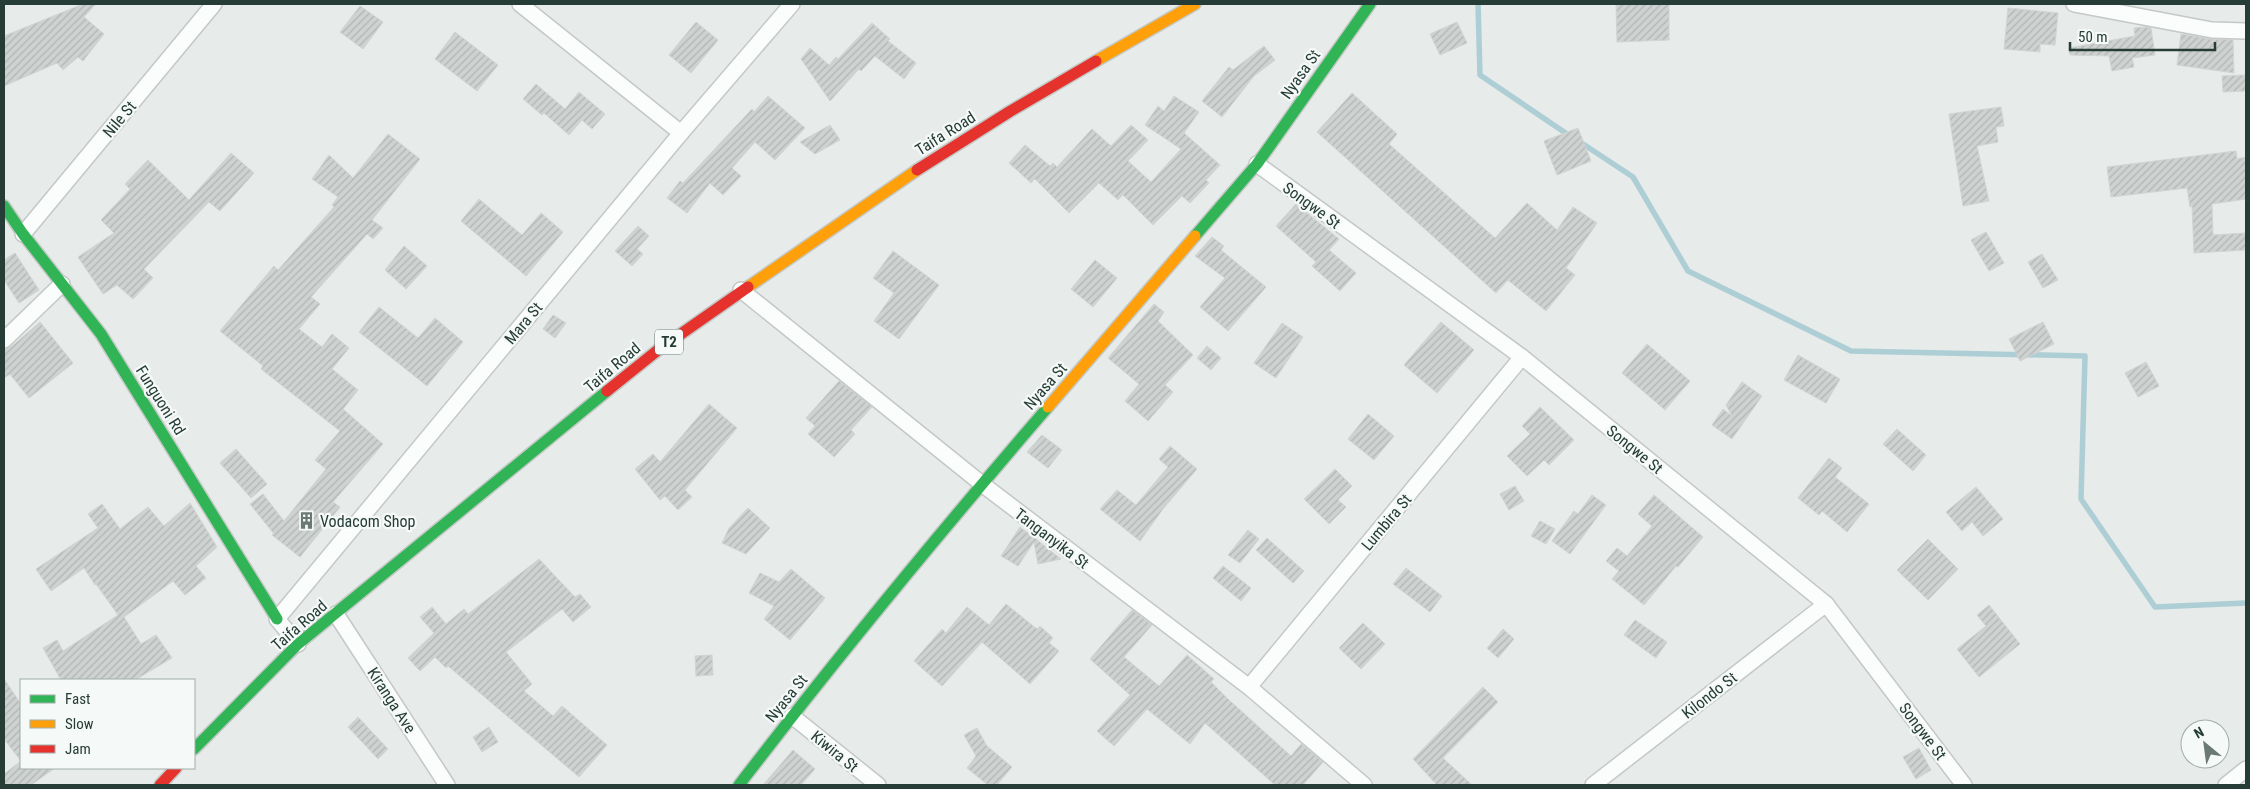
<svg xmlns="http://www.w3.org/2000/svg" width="2250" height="789" font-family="'Roboto Condensed',sans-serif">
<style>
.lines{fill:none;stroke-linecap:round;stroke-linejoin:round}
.stream{stroke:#adced4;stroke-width:5.5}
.building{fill:url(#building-hatch);stroke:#d0d4d2}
.street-casing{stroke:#c4c8c6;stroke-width:18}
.fast-casing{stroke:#c3c8c6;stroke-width:14}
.slow-casing{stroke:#c3c8c6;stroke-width:14}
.jam-casing{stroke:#c3c8c6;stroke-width:14}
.street{stroke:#fbfcfc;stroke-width:15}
.fast{stroke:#30b455;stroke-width:11}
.slow{stroke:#ff9f0a;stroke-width:11}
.jam{stroke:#e5322d;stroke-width:11}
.labels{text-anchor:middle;stroke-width:4.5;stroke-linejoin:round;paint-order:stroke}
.shield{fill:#f5f9f7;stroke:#647571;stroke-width:1}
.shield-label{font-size:15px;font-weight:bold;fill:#263c37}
.street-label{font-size:16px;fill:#263c37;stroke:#f5f9f7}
.poi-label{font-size:16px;fill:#263c37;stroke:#f5f9f7;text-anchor:start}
</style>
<defs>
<pattern id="building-hatch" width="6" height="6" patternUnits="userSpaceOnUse" patternTransform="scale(1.25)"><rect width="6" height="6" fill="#ced2d0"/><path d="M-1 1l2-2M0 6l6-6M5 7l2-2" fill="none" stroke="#b1b5b3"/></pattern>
</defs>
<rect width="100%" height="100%" fill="#e7ebe9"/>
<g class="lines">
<g class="stream">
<path d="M 1478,4 L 1480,75 L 1570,136"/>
<path d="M 1580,142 L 1633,177 L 1688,271 L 1851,351 L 2085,356 L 2081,499 L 2155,607 L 2246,603"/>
</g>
</g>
<g class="building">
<path d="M 83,4 L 96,4 L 84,17 L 104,34 L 83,61 L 78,57 L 63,70 L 57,63 L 4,86 L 4,36 Z"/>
<path d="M 1616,4 L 1669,4 L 1669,40 L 1617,42 Z"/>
<path d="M 360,6 L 383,22 L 363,49 L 340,32 Z"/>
<path d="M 2008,8 L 2058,13 L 2055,45 L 2040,44 L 2040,52 L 2004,49 Z"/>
<path d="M 696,22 L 718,40 L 691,73 L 669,55 Z"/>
<path d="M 1457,22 L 1467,43 L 1440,55 L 1430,34 Z"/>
<path d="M 872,23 L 890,39 L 888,41 L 916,63 L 904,79 L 875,56 L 861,71 L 859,69 L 830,101 L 801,59 L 810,48 L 829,65 L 836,57 L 838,59 Z"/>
<path d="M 2145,27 L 2151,28 L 2155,55 L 2132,58 L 2134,67 L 2112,71 L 2109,56 L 2070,55 L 2069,48 L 2135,36 L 2134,28 Z"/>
<path d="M 455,32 L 498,65 L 477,91 L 435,59 Z"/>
<path d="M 2181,34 L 2210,39 L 2233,40 L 2234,73 L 2177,65 Z"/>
<path d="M 1264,46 L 1275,60 L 1254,76 L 1222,117 L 1202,101 L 1229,67 L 1233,70 Z"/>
<path d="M 2246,75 L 2246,91 L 2223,92 L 2222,76 Z"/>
<path d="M 536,84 L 565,109 L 579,92 L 605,114 L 592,129 L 582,120 L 569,135 L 544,113 L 542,115 L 523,99 Z"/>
<path d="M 1352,93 L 1397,134 L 1389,144 L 1495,238 L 1527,203 L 1557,230 L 1573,207 L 1597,223 L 1566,268 L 1575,275 L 1546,311 L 1508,280 L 1496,293 L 1317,132 Z"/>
<path d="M 768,96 L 805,128 L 775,160 L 755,142 L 732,168 L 741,176 L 723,195 L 710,183 L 687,213 L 667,198 L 680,181 L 683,183 L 752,109 L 754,112 Z"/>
<path d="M 1174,96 L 1199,112 L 1184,133 L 1220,165 L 1206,180 L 1209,183 L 1190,203 L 1182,196 L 1153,225 L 1123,195 L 1118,200 L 1099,183 L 1069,213 L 1035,179 L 1031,183 L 1009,163 L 1025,145 L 1050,166 L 1053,163 L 1057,167 L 1092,129 L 1111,146 L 1131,125 L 1148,140 L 1128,161 L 1151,182 L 1181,149 L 1145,125 L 1158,106 L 1164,111 Z"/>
<path d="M 2001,107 L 2004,126 L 1996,127 L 1998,142 L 1977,146 L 1989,201 L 1963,206 L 1949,114 Z"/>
<path d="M 830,125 L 840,140 L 815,154 L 800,142 Z"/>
<path d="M 1578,128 L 1591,161 L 1557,175 L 1544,141 Z"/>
<path d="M 388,134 L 420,159 L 372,220 L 383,228 L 373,239 L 367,234 L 311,297 L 320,304 L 299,329 L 322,347 L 332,334 L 349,348 L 332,369 L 358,390 L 343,409 L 383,444 L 333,502 L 340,507 L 300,557 L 272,535 L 274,534 L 250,504 L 263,494 L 284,521 L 326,469 L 315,460 L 340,431 L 261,369 L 263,366 L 220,331 L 274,266 L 278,270 L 334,207 L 332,205 L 338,197 L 312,179 L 329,155 L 353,178 Z"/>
<path d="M 2236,151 L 2237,159 L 2246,157 L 2246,199 L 2212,204 L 2213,235 L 2246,233 L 2246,250 L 2194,253 L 2192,206 L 2190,207 L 2187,188 L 2111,197 L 2107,167 Z"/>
<path d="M 231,153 L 254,173 L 220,211 L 209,202 L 144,269 L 153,278 L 133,299 L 117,285 L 103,294 L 78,257 L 114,233 L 101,220 L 130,189 L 125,184 L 148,160 L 189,200 Z"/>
<path d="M 479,199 L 522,235 L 541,213 L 563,232 L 526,276 L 461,221 Z"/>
<path d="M 1296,204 L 1339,239 L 1329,250 L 1356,273 L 1340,291 L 1312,266 L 1316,262 L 1276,226 Z"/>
<path d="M 638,226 L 649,236 L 637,249 L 643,254 L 632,266 L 615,251 Z"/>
<path d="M 1986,232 L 2004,263 L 1989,271 L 1971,240 Z"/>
<path d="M 1212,237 L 1224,246 L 1221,250 L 1266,287 L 1228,331 L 1200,307 L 1225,278 L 1195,256 Z"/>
<path d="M 404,246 L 427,266 L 406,289 L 385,270 Z"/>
<path d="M 893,251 L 939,285 L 899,339 L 874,321 L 894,293 L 873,278 Z"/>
<path d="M 15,253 L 39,290 L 19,303 L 4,280 L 4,260 Z"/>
<path d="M 2042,254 L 2058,280 L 2043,288 L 2028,262 Z"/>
<path d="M 1095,260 L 1117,278 L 1093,307 L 1071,289 Z"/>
<path d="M 1154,304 L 1164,312 L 1158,321 L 1193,355 L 1165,385 L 1173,392 L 1148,421 L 1125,401 L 1139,384 L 1108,358 Z"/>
<path d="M 379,307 L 418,338 L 435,318 L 463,342 L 427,386 L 359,332 Z"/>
<path d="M 553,315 L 566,323 L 555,338 L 543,329 Z"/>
<path d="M 40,322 L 73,363 L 29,398 L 10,374 L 4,378 L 4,350 L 11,347 Z"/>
<path d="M 1441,322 L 1474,350 L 1437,393 L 1404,365 Z"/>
<path d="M 2043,322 L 2054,344 L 2020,361 L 2009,339 Z"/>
<path d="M 1282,323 L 1303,337 L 1276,378 L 1254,363 Z"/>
<path d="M 1647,344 L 1690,381 L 1665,410 L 1622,373 Z"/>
<path d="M 1207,346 L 1221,358 L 1211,370 L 1197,358 Z"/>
<path d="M 1798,355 L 1840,379 L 1826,403 L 1784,380 Z"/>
<path d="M 2146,362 L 2159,386 L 2138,397 L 2125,373 Z"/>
<path d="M 839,381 L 872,407 L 851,430 L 855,434 L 834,457 L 808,434 L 815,426 L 806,418 Z"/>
<path d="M 1742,382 L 1762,396 L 1732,439 L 1712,425 L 1723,409 L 1732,416 L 1726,405 Z"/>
<path d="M 709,404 L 737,428 L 685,490 L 692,497 L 678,510 L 665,496 L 660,500 L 635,469 L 653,454 L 660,462 Z"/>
<path d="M 1540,407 L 1574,440 L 1549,465 L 1544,460 L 1527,476 L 1507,456 L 1530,434 L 1522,426 Z"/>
<path d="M 1368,414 L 1394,436 L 1374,460 L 1348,439 Z"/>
<path d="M 1897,429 L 1926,455 L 1913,471 L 1883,444 Z"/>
<path d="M 1042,435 L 1062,450 L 1048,468 L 1027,452 Z"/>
<path d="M 1170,446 L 1197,469 L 1163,509 L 1140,541 L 1100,509 L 1117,490 L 1136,505 L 1168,467 L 1159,459 Z"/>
<path d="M 236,449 L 267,484 L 251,498 L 220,463 Z"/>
<path d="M 1829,458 L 1842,468 L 1835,477 L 1869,504 L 1847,532 L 1822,511 L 1819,515 L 1798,498 Z"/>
<path d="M 1335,469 L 1352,486 L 1338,500 L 1346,507 L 1329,524 L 1304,499 Z"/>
<path d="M 1515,486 L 1524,501 L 1509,510 L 1500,494 Z"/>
<path d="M 1976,487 L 2003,519 L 1983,536 L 1972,522 L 1962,531 L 1946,512 Z"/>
<path d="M 1592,495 L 1606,505 L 1570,554 L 1552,541 L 1574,511 L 1578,514 Z"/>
<path d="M 1654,495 L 1703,537 L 1678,567 L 1676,566 L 1644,605 L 1612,579 L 1619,571 L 1606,561 L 1617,548 L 1627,556 L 1652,526 L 1638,514 Z"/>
<path d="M 190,503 L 217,547 L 196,566 L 206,578 L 185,595 L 173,581 L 124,617 L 141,644 L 156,635 L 172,658 L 135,680 L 61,680 L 43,648 L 57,640 L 63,651 L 118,615 L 96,584 L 95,585 L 84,568 L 51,591 L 36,569 L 98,528 L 88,514 L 102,504 L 120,529 L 148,507 L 164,526 Z"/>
<path d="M 748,508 L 770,528 L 746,554 L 722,543 L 729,528 Z"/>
<path d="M 1540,521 L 1555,529 L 1546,544 L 1531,536 Z"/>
<path d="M 1020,527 L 1036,539 L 1061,559 L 1038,564 L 1034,542 L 1018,566 L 1001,556 Z"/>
<path d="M 1248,530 L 1259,539 L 1240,563 L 1228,555 Z"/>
<path d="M 1267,538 L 1304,571 L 1293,583 L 1256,550 Z"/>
<path d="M 1928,539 L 1958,569 L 1928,600 L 1897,570 Z"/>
<path d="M 539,559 L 575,597 L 580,594 L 591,607 L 573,622 L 562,609 L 506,652 L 532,684 L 524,691 L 553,716 L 562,706 L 607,745 L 579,777 L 448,666 L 446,668 L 435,657 L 420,671 L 408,658 L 434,633 L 420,617 L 432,607 L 446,624 L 464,609 L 468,614 Z"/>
<path d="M 1223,566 L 1251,588 L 1241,601 L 1213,578 Z"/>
<path d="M 1406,568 L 1442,596 L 1430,612 L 1393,584 Z"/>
<path d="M 791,569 L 825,598 L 790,640 L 764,619 L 774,606 L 749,593 L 760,573 L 779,582 Z"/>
<path d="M 1006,604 L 1037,629 L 1040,626 L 1053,638 L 1049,643 L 1059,651 L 1030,684 L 982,642 L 942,686 L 914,661 L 942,629 L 946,633 L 967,607 L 989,625 Z"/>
<path d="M 1989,605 L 2020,644 L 1979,677 L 1957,649 L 1986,626 L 1977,615 Z"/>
<path d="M 1132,610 L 1152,625 L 1124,657 L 1159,686 L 1187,655 L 1214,679 L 1211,682 L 1228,699 L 1291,756 L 1301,744 L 1323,762 L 1303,785 L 1275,785 L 1205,723 L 1190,744 L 1147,709 L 1114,746 L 1097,731 L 1130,695 L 1090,659 Z"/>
<path d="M 1635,620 L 1667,642 L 1656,658 L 1624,635 Z"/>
<path d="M 1363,623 L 1385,644 L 1361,669 L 1339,648 Z"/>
<path d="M 1503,629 L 1514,639 L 1498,658 L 1487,648 Z"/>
<path d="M 712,655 L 713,675 L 696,676 L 695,656 Z"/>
<path d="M 4,679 L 21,704 L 21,768 L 55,768 L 31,785 L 4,785 L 4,774 L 21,761 L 4,739 Z"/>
<path d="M 1483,687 L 1498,702 L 1443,758 L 1472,785 L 1437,785 L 1413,759 Z"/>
<path d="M 358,717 L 388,749 L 378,759 L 348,727 Z"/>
<path d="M 489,727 L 498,742 L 482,752 L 473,737 Z"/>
<path d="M 977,728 L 987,746 L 1012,767 L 997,785 L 988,785 L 967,768 L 976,756 L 964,735 Z"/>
<path d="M 1919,748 L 1931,770 L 1916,779 L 1903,757 Z"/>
<path d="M 793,750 L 815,769 L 801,785 L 763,785 Z"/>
</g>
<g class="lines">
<defs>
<g id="street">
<path d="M 520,4 L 681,133"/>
<path d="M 2074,4 L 2212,30 L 2246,31"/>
<path d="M 1257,164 L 1522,357 L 1826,604 L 1964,785"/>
<path d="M 23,234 L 214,4"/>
<path d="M 741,290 L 982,484 L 1249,687 L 1364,785"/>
<path d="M 4,340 L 62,284"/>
<path d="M 336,614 L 447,785"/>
<path d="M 298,644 L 277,619 L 681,133 L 792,4"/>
<path d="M 1249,687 L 1522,357"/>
<path d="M 792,716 L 878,785"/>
<path d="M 1593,785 L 1826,604"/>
<path d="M 2226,785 L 2246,769"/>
</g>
<g id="fast">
<path d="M 4,206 L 23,234 L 101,334 L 277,619"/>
<path d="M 1195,236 L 1257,164 L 1370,4"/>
<path d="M 194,749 L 298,644 L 607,391"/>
<path d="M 739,785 C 838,656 942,530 1048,407"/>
</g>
<g id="slow">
<path d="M 1096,61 L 1195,4"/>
<path d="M 748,287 L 917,170"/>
<path d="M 1048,407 L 1195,236"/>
</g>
<g id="jam">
<path d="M 917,170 L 1009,112 L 1096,61"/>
<path d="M 607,391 L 658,350 L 748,287"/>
<path d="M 160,785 L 176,768"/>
</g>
</defs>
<use href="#street" class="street-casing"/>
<use href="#fast" class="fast-casing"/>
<use href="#slow" class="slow-casing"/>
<use href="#jam" class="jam-casing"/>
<use href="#street" class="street"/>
<use href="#fast" class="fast"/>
<use href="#slow" class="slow"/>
<use href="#jam" class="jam"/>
</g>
<defs>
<symbol id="building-bare" viewBox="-9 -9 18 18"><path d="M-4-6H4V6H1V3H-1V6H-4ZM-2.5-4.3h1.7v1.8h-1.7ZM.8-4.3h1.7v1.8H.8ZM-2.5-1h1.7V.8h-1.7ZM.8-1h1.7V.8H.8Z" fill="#6a7975" stroke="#f5f9f7" stroke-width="2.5" paint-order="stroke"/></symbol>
</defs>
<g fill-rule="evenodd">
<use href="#building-bare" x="294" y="508" width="25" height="25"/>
</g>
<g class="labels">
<rect class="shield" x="655" y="329.5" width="28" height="25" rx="4"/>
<g class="shield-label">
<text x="669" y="347">T2</text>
</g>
<g class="street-label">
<text transform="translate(1300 74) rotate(-55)" y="6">Nyasa St</text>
<text transform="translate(119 119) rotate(-50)" y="6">Nile St</text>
<text transform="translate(945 133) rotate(-32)" y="6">Taifa Road</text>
<text transform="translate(1312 205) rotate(36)" y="6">Songwe St</text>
<text transform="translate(523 323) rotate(-50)" y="6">Mara St</text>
<text transform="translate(612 367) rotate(-40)" y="6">Taifa Road</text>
<text transform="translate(1045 386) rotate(-49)" y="6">Nyasa St</text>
<text transform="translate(161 400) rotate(58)" y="6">Funguoni Rd</text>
<text transform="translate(1635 449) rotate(39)" y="6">Songwe St</text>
<text transform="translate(1386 522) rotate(-50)" y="6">Lumbira St</text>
<text transform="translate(1052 538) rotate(37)" y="6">Tanganyika St</text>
<text transform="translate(299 625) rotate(-41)" y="6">Taifa Road</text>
<text transform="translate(1709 695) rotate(-38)" y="6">Kilondo St</text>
<text transform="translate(786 698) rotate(-51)" y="6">Nyasa St</text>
<text transform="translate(392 700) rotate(57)" y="6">Kiranga Ave</text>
<text transform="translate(1923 731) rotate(53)" y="6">Songwe St</text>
<text transform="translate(835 751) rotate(39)" y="6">Kiwira St</text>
</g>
<g class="poi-label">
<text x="320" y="527">Vodacom Shop</text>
</g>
</g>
<rect width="2250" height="789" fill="none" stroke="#263c37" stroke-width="10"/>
<rect x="20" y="679" width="175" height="90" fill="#f5f9f7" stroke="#a2adaa"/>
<rect x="30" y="695" width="25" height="8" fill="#30b455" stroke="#a2adaa"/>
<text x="65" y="704" font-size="15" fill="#263c37">Fast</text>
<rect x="30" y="720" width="25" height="8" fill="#ff9f0a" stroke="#a2adaa"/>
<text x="65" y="729" font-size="15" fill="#263c37">Slow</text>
<rect x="30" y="745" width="25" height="8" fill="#e5322d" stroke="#a2adaa"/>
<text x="65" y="754" font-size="15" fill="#263c37">Jam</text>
<g transform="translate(2205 744) rotate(331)"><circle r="24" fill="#f5f9f7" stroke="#a2adaa"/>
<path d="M0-4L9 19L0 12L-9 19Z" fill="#6a7975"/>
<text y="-8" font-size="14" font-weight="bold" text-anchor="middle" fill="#263c37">N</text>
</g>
<path d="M2070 42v8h145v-8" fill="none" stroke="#263c37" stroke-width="2.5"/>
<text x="2078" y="42" font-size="15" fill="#263c37" stroke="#f5f9f7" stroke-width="4" paint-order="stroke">50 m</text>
</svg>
